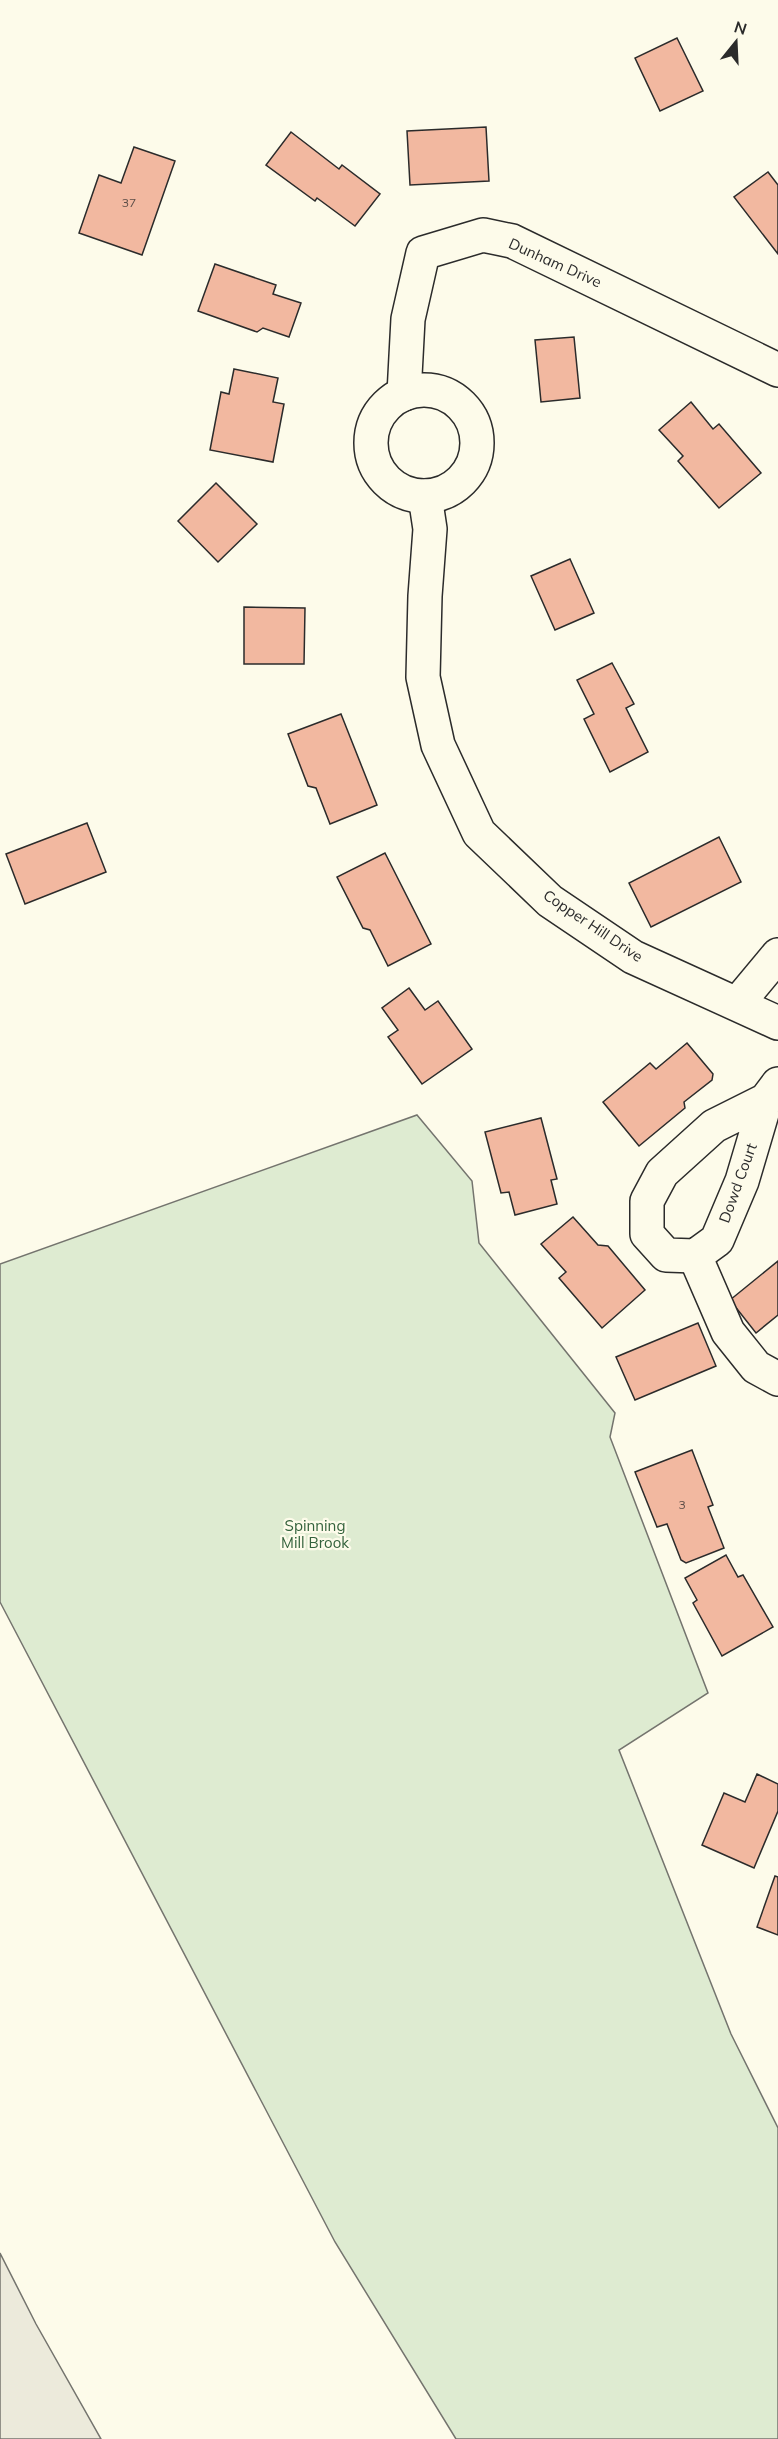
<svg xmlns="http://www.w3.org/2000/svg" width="778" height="2439" font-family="Mulish,sans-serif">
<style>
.green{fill:#deebd1;stroke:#74746e;stroke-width:1.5}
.parking{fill:#eceadb;stroke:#74746e;stroke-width:1.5}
.building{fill:#f2b8a0;stroke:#2b2b2b;stroke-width:1.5}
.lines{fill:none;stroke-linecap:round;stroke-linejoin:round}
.minor-casing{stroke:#2b2b2b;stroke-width:36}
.minor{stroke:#fdfbea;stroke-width:33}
.labels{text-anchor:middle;stroke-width:4.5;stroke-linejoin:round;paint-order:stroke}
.number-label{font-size:12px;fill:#5d4e48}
.street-label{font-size:15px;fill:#2b2b2b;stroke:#fdfbea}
.park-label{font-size:15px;fill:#34623c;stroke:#fdfbea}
</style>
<rect width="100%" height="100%" fill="#fdfbea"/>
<path class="green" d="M 417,1115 L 472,1181 L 479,1243 L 615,1413 L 610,1437 L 708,1693 L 619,1750 L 731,2034 L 778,2128 L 778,2439 L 456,2439 L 335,2242 L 0,1602 L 0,1264 Z"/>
<path class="parking" d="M 0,2253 L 36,2324 L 101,2439 L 0,2439 Z"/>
<g class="building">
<path d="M 677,38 L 703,91 L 660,111 L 635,58 Z"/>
<path d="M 486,127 L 489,181 L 410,185 L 407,131 Z"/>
<path d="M 291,132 L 339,169 L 342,165 L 380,194 L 355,226 L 317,198 L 315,201 L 266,165 Z"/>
<path d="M 134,147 L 175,161 L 142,255 L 79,233 L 99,175 L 121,183 Z"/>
<path d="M 768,172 L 778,185 L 778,254 L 734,197 Z"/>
<path d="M 215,264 L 276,285 L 273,294 L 301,303 L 289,337 L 263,328 L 257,332 L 198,311 Z"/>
<path d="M 574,337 L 580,398 L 541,402 L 535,340 Z"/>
<path d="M 234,369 L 278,378 L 273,402 L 284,404 L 273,462 L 210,450 L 221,392 L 229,394 Z"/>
<path d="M 691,402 L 713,429 L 719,424 L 761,473 L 719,508 L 678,461 L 683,456 L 659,430 Z"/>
<path d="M 216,483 L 257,524 L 218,562 L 178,521 Z"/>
<path d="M 570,559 L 594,613 L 555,630 L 531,576 Z"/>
<path d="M 244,607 L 305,608 L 304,664 L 244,664 Z"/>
<path d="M 612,663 L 634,704 L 626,708 L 648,752 L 610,772 L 584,719 L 594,714 L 577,680 Z"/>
<path d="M 341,714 L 377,805 L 330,824 L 316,788 L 308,786 L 288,734 Z"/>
<path d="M 87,823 L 106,872 L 25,904 L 6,854 Z"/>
<path d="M 719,837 L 741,882 L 651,927 L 629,883 Z"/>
<path d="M 385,853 L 431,944 L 388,966 L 370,930 L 363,928 L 337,877 Z"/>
<path d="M 409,988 L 425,1010 L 438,1001 L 472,1049 L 422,1084 L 388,1037 L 398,1030 L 382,1008 Z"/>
<path d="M 687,1043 L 713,1074 L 712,1080 L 684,1102 L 685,1108 L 639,1146 L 603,1102 L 650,1063 L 656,1069 Z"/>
<path d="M 541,1118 L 557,1179 L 551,1180 L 557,1204 L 515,1215 L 509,1192 L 501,1193 L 485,1132 Z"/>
<path d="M 573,1217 L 598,1245 L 608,1246 L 645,1290 L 602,1328 L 559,1278 L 566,1272 L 541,1244 Z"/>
<path d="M 778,1261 L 778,1315 L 756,1333 L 730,1300 Z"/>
<path d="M 698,1323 L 716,1366 L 635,1400 L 616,1357 Z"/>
<path d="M 692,1450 L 713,1505 L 708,1507 L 724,1548 L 686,1563 L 681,1560 L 667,1524 L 657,1527 L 635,1472 Z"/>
<path d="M 726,1555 L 738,1577 L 743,1575 L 773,1627 L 722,1656 L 693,1603 L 697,1600 L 685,1578 Z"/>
<path d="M 757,1774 L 778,1784 L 778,1811 L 754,1868 L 702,1845 L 724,1793 L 745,1802 Z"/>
<path d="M 775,1876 L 778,1877 L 778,1935 L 757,1927 Z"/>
</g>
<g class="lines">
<defs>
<g id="minor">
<circle cx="424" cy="443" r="53"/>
<path d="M 404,394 L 408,319 L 423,253 L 483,235 L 512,241 L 778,370"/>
<path d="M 425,496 L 430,529 L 425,596 L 423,677 L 438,745 L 479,833 L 550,901 L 633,957 L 778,1023"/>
<path d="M 738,1003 L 778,955"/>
<path d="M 766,1100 L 714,1126 L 662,1173 L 647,1201 L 647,1234 L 666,1255 L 695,1256 L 717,1240 L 742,1181 L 766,1100 L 778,1084"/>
<path d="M 695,1256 L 728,1332 L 756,1367 L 778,1379"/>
</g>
</defs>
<use href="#minor" class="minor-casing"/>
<use href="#minor" class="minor"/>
</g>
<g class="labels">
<g class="number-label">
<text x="129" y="207">37</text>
<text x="682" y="1509">3</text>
</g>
<g class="street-label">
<text transform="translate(555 263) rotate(24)" y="5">Dunham Drive</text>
<text transform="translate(593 926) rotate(34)" y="5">Copper Hill Drive</text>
<text transform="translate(738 1183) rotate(-70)" y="5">Dowd Court</text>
</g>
<g class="park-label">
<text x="315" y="1531">Spinning<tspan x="315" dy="17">Mill Brook</tspan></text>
</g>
</g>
<g transform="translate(736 42) rotate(18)" stroke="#fdfbea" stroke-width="4.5" paint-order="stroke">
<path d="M0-4.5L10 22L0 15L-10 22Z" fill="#2b2b2b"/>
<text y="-9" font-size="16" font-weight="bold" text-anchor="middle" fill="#2b2b2b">N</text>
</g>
</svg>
